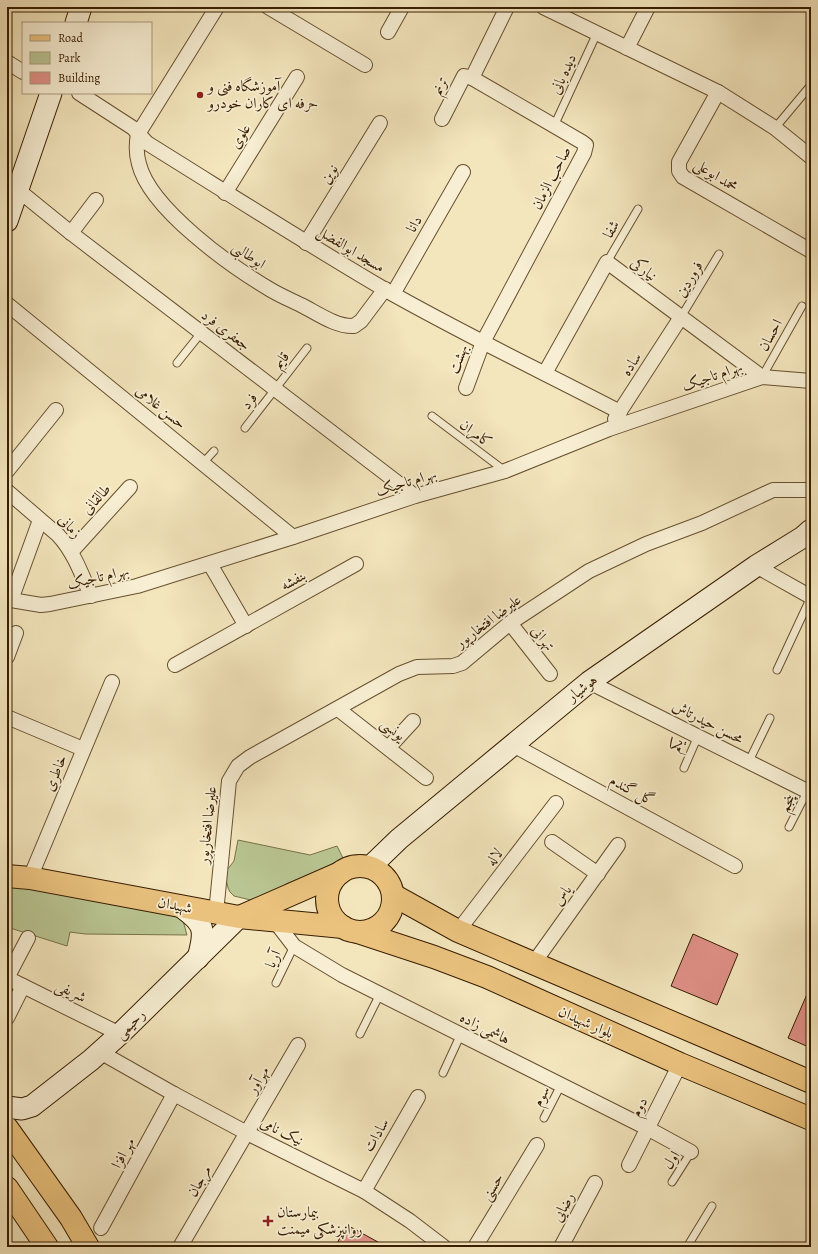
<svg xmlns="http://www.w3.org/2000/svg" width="818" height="1254" font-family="Alegreya,Amiri,serif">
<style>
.green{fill:#b9c592;stroke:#787249}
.building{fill:#df9087;stroke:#381e00}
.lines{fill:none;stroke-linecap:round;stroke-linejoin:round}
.lane-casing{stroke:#67502f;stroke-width:9}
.street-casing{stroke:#67502f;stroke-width:16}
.secondary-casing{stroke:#381e00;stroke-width:23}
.primary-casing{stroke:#381e00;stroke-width:24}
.highway-casing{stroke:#381e00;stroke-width:24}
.lane{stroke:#f7eed3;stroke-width:7}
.street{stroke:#f7eed3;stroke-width:14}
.secondary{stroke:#f7eed3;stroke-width:21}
.primary{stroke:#eac27e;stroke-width:22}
.highway{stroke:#eac27e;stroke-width:22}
.poi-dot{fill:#8f2418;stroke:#f7eed3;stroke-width:1.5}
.labels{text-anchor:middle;stroke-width:3.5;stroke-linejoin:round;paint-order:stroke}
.street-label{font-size:15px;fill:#381e00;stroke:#f7eed3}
.poi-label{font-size:15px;fill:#381e00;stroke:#f7eed3;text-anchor:start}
</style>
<rect width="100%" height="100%" fill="#f3e5bc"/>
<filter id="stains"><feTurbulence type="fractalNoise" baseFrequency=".005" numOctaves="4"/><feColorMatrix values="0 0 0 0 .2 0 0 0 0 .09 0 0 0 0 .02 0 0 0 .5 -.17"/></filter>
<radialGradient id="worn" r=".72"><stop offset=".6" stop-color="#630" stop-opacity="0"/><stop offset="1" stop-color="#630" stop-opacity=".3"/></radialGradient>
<g class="green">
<path d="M 238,840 L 310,855 L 337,846 L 346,864 L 317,871 L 286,884 L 271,897 L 259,902 L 234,896 L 230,892 L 228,888 L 226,879 L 227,870 L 234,861 Z"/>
<path d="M 7,880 L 182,917 L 187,935 L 85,934 L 70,932 L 67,946 L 7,927 Z"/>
</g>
<g class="building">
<path d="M 693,934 L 738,954 L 717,1005 L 671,986 Z"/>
<path d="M 811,985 L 811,1048 L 788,1038 Z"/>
<path d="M 347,1225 L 387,1247 L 335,1247 Z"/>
</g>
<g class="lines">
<defs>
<g id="lane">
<path d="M 554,126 L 597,33"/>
<path d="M 775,128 L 811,85"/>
<path d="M 607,262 L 638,209"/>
<path d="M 681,317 L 719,254"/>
<path d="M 177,363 L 201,333"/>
<path d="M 762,377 L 802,306"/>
<path d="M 432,416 L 505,471"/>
<path d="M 245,428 L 307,348"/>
<path d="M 203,463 L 214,451"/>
<path d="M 777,670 L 811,597"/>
<path d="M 749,761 L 770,718"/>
<path d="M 684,768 L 698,736"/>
<path d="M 789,827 L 811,784"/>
<path d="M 276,983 L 294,946"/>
<path d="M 360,1034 L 380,994"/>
<path d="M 443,1073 L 461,1034"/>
<path d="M 544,1118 L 561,1085"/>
<path d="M 672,1182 L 691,1152"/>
<path d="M 687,1247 L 712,1206"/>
</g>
<g id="street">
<path d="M 217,7 L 138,134 C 136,145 136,154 139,164 C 150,209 232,267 271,290 C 281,296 291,300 301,305 C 317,313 336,327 354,326 L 361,321 L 385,289"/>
<path d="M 268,7 L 365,65"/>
<path d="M 543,7 L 718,92 L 775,128 L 811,157"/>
<path d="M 388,32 L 402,7"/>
<path d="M 627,48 L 648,7"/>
<path d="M 7,62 L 23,72"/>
<path d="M 472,78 L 507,7"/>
<path d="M 718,92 L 679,162 L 679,171 L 683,177 L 811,251"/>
<path d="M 79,93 L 133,128 L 147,143 C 226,192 304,242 384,289 C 461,333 541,371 620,412"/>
<path d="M 442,119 L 464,76 L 472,78 L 582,142 L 586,145 L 584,153 L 483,342 L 466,388"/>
<path d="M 18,190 L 71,233 L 415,496"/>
<path d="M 225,193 L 297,77"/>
<path d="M 71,233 L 96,200"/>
<path d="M 306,243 L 380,123"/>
<path d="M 393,294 L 463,172"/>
<path d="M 7,304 L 293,537"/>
<path d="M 545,373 L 607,262 L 762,377"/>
<path d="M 615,419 L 681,317"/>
<path d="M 7,471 L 56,410"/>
<path d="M 7,491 L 58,535 C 74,552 82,575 91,596"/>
<path d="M 71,552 L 130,487"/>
<path d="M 210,564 L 246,626"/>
<path d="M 756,566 L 811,597"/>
<path d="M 11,600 L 40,520"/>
<path d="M 7,601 L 11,600 L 41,605 L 50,604 L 137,586 L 293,537 L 415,496 L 505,471 L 609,429 L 762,377 L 811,381"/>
<path d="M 510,623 L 550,674"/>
<path d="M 7,657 L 16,633"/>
<path d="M 175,665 L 356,564"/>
<path d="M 589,682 L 811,793"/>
<path d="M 338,709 L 426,778"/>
<path d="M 7,717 L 83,749"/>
<path d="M 513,745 L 735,866"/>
<path d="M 389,747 L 413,721"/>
<path d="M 552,842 L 598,874"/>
<path d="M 30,878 L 112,682"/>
<path d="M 216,913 L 229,781 L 238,766 L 250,757 L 399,674 L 417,667 L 453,666 L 462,663 L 510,623 L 589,571 L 646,544 L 702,523 L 773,490 L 811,490"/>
<path d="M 274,920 L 294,946 L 342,975 L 647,1128 L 691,1152"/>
<path d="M 458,931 L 556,803"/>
<path d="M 533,964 L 618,845"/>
<path d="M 7,978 L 120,1034"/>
<path d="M 7,978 L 28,938"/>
<path d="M 7,1018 L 23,986"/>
<path d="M 100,1052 L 174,1094 L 247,1133 L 364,1191 L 410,1221 L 444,1247"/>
<path d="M 629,1165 L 680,1064"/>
<path d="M 364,1191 L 418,1097"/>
<path d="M 101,1228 L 174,1094"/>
<path d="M 180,1247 L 298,1045"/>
<path d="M 475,1247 L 537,1145"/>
<path d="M 561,1247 L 595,1183"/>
</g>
<g id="secondary">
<path d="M 76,23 L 81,7"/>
<path d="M 7,221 L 51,93"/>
<path d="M 370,867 L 399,839 L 589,682 L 756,566 L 803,537 L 811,530"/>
<path d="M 180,906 C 205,924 206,929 198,958"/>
<path d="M 7,1107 L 22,1109 L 32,1106 L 91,1060 L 120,1034 L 239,917"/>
</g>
<g id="primary">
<circle cx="360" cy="899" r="33"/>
<path d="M 7,876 L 30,878 L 239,917 L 343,927"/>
<path d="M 393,895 L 458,931 L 811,1082"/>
<path d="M 242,916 L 340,873"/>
<path d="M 358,932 L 434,957 L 487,977 L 680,1064 L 811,1119"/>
<path d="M 7,1128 L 71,1218 L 88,1247"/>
</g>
<path id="highway" d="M 7,1188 L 47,1247"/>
</defs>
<use href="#lane" class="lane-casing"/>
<use href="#street" class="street-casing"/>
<use href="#secondary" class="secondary-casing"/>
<use href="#primary" class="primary-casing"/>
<use href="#highway" class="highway-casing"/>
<use href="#lane" class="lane"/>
<use href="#street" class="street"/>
<use href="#secondary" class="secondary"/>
<use href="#primary" class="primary"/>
<use href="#highway" class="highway"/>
</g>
<g class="poi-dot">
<circle cx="200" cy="95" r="4"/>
<path d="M266 1215h4v4h4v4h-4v4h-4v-4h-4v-4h4z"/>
</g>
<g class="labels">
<g class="street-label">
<text transform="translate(563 74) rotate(-65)" y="5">دیده بانی</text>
<text transform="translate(440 86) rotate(-63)" y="5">ترنم</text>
<text transform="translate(240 136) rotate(-58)" y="5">علوی</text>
<text transform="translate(329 174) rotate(-58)" y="5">نوین</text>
<text transform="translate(716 175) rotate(32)" y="5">محمد ابوعلی</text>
<text transform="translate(551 178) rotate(-63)" y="5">صاحب الزمان</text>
<text transform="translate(414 224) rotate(-60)" y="5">دانا</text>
<text transform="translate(611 229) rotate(-60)" y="5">شفا</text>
<text transform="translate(351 249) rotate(31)" y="5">مسجد ابوالفضل</text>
<text transform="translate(249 255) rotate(34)" y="5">ابوطالبی</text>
<text transform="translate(644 269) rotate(37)" y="5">نیارکی</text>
<text transform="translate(689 279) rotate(-59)" y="5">فروردین</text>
<text transform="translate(226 330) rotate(37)" y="5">جعفری فرد</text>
<text transform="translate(770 335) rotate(-61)" y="5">احسان</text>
<text transform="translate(458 359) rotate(-70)" y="5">بهشت</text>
<text transform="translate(281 360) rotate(-52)" y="5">قايم</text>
<text transform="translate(631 364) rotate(-57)" y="5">ساده</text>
<text transform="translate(712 376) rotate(-19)" y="5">بهرام تاجیک</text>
<text transform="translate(249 401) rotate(-52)" y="5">فرد</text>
<text transform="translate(161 407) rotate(39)" y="5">حسن غلامی</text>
<text transform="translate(476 433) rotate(37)" y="5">کامران</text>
<text transform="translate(406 482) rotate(-17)" y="5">بهرام تاجیک</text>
<text transform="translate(96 499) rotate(-48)" y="5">طالقانی</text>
<text transform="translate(70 526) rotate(47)" y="5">زمانی</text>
<text transform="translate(98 577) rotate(-13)" y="5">بهرام تاجیک</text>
<text transform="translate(293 580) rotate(-29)" y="5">بنفشه</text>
<text transform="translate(488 621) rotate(-37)" y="5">علیرضا افتخارپور</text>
<text transform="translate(543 638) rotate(51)" y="5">تهرانی</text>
<text transform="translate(582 688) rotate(-38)" y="5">هوشیار</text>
<text transform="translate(708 722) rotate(27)" y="5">محسن حیدرتاش</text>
<text transform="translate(393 729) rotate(38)" y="5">یونسی</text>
<text transform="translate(676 745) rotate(-65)" y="5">یکم</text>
<text transform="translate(55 773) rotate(-68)" y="5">خاطری</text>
<text transform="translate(632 790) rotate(28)" y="5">گل گندم</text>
<text transform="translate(787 803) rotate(-63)" y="5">پنجم</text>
<text transform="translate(207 825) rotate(-84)" y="5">علیرضا افتخارپور</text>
<text transform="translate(494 857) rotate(-53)" y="5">لاله</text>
<text transform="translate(562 895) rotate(-54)" y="5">یاس</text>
<text transform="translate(175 905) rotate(11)" y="5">شهیدان</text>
<text transform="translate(273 959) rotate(-64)" y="5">آریا</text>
<text transform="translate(71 991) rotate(26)" y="5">شریفی</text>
<text transform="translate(586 1022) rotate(24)" y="5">بلوار شهیدان</text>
<text transform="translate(130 1024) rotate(-44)" y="5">رحیمی</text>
<text transform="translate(485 1028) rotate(27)" y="5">هاشمی زاده</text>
<text transform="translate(258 1080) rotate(-59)" y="5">مهرآور</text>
<text transform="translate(541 1096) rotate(-62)" y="5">سوم</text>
<text transform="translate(639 1107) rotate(-63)" y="5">دوم</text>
<text transform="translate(282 1131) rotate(26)" y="5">نیک نامی</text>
<text transform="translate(376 1135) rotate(-60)" y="5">سادات</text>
<text transform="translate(123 1153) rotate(-61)" y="5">مهر افزا</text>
<text transform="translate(671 1160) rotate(-57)" y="5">اول</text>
<text transform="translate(199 1181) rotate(-60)" y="5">مرجان</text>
<text transform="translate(492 1187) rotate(-59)" y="5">حسنی</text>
<text transform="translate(563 1207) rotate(-62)" y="5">رضایی</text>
</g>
<g class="poi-label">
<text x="208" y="91">آموزشگاه فنی و<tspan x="208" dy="17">حرفه ای کاران خودرو</tspan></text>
<text x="277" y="1217">بیمارستان<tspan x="277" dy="17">روانپزشکی میمنت</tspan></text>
</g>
</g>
<rect width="818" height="1254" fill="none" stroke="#f3e5bc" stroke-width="24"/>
<rect x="8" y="8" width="802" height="1238" fill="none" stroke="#381e00" stroke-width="2"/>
<rect x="12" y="12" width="794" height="1230" fill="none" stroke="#381e00"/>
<rect x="22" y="22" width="130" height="72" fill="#f7eed3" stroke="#ab9b7f"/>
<rect x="30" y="35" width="20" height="6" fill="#eac27e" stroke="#ab9b7f"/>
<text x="58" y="42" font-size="12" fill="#381e00">Road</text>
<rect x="30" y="52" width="20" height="12" fill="#b9c592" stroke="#ab9b7f"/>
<text x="58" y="62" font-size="12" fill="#381e00">Park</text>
<rect x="30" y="72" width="20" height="12" fill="#df9087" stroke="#ab9b7f"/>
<text x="58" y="82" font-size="12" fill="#381e00">Building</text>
<rect width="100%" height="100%" filter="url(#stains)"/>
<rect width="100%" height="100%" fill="url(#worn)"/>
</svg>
